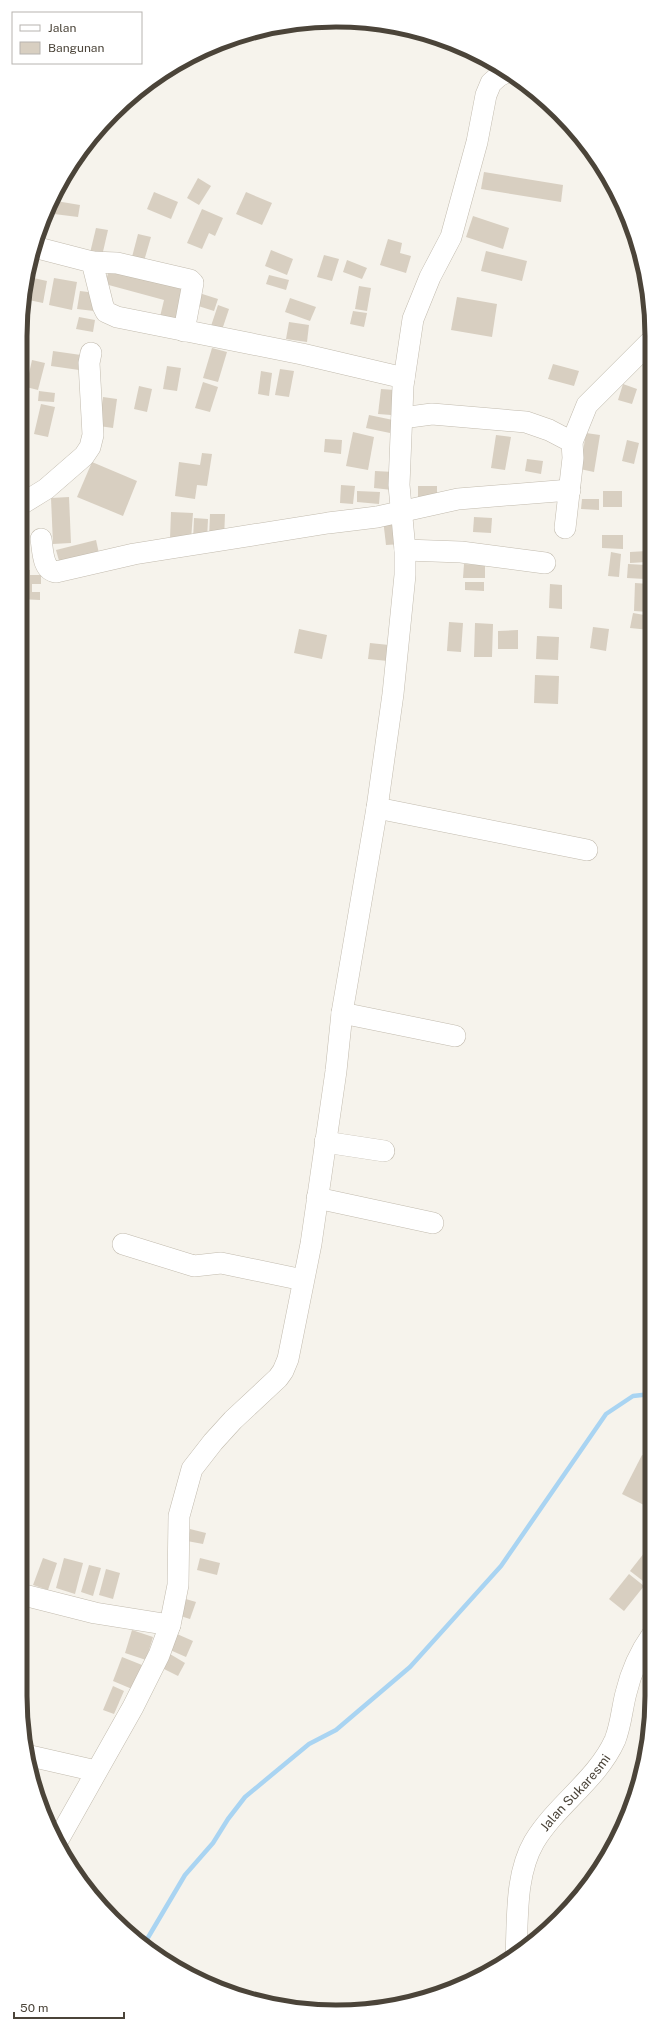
<svg xmlns="http://www.w3.org/2000/svg" width="672" height="2032" font-family="'Public Sans',sans-serif">
<style>
.lines{fill:none;stroke-linecap:round;stroke-linejoin:round}
.stream{stroke:#a9d4f2;stroke-width:4.5}
.building{fill:#d8cfc1}
.minor-casing{stroke:#c2bbae;stroke-width:22}
.minor{stroke:#fff;stroke-width:21}
.labels{text-anchor:middle;stroke-width:4;stroke-linejoin:round;paint-order:stroke}
.street-label{font-size:13px;fill:#4b4439;stroke:#fff}
.rim{fill:none;stroke:#4b4439;stroke-width:5}
</style>
<rect width="100%" height="100%" fill="#f6f3ec"/>
<g class="lines">
<path class="stream" d="M 143,1946 L 185,1875 L 213,1843 L 228,1819 L 245,1797 L 309,1744 L 336,1730 L 410,1667 L 501,1566 L 606,1414 L 633,1396 L 651,1394"/>
</g>
<g class="building">
<path d="M 484,172 L 563,185 L 561,202 L 481,189 Z"/>
<path d="M 198,178 L 211,186 L 199,205 L 187,198 Z"/>
<path d="M 154,192 L 178,202 L 171,219 L 147,209 Z"/>
<path d="M 246,192 L 272,203 L 262,225 L 236,214 Z"/>
<path d="M 56,201 L 80,205 L 78,217 L 54,214 Z"/>
<path d="M 202,209 L 223,218 L 215,236 L 209,233 L 202,249 L 187,243 Z"/>
<path d="M 473,216 L 509,228 L 503,249 L 466,237 Z"/>
<path d="M 96,228 L 108,230 L 102,256 L 90,253 Z"/>
<path d="M 138,234 L 151,237 L 144,261 L 132,257 Z"/>
<path d="M 388,239 L 402,243 L 400,253 L 411,256 L 406,273 L 380,265 Z"/>
<path d="M 271,250 L 293,259 L 287,275 L 265,266 Z"/>
<path d="M 486,251 L 527,261 L 522,281 L 481,271 Z"/>
<path d="M 324,255 L 339,259 L 332,281 L 317,277 Z"/>
<path d="M 347,260 L 367,268 L 362,279 L 343,272 Z"/>
<path d="M 110,266 L 190,287 L 179,326 L 159,321 L 164,300 L 105,284 Z"/>
<path d="M 269,275 L 289,280 L 286,290 L 266,284 Z"/>
<path d="M 29,277 L 47,281 L 43,303 L 24,299 Z"/>
<path d="M 54,278 L 77,282 L 72,310 L 49,305 Z"/>
<path d="M 359,286 L 371,288 L 367,311 L 355,309 Z"/>
<path d="M 80,291 L 96,293 L 94,311 L 77,309 Z"/>
<path d="M 196,292 L 218,299 L 214,311 L 192,304 Z"/>
<path d="M 457,297 L 497,304 L 492,337 L 451,330 Z"/>
<path d="M 290,298 L 316,307 L 310,321 L 285,312 Z"/>
<path d="M 218,305 L 229,309 L 222,330 L 211,326 Z"/>
<path d="M 353,311 L 367,313 L 364,327 L 350,324 Z"/>
<path d="M 79,317 L 95,320 L 93,332 L 76,329 Z"/>
<path d="M 289,322 L 309,325 L 307,342 L 286,339 Z"/>
<path d="M 212,348 L 227,352 L 218,382 L 203,378 Z"/>
<path d="M 53,351 L 81,355 L 79,370 L 51,366 Z"/>
<path d="M 32,360 L 45,363 L 38,390 L 26,387 Z"/>
<path d="M 553,364 L 579,371 L 574,386 L 548,379 Z"/>
<path d="M 167,366 L 181,368 L 177,391 L 163,389 Z"/>
<path d="M 280,369 L 294,371 L 289,397 L 275,395 Z"/>
<path d="M 261,371 L 272,373 L 269,396 L 258,394 Z"/>
<path d="M 203,382 L 218,387 L 210,412 L 195,408 Z"/>
<path d="M 623,384 L 637,389 L 632,404 L 618,400 Z"/>
<path d="M 139,386 L 152,389 L 147,412 L 134,409 Z"/>
<path d="M 381,389 L 395,390 L 391,415 L 378,414 Z"/>
<path d="M 39,391 L 55,393 L 54,402 L 38,401 Z"/>
<path d="M 103,397 L 117,399 L 113,428 L 99,426 Z"/>
<path d="M 41,404 L 55,407 L 48,437 L 34,434 Z"/>
<path d="M 369,415 L 393,420 L 390,433 L 366,428 Z"/>
<path d="M 353,432 L 374,437 L 368,470 L 346,466 Z"/>
<path d="M 586,433 L 600,435 L 594,472 L 580,469 Z"/>
<path d="M 496,435 L 511,437 L 505,470 L 491,468 Z"/>
<path d="M 325,439 L 342,440 L 341,454 L 324,452 Z"/>
<path d="M 627,440 L 639,443 L 634,464 L 622,461 Z"/>
<path d="M 202,453 L 212,454 L 207,486 L 197,485 L 195,499 L 175,496 L 179,462 L 200,465 Z"/>
<path d="M 527,459 L 543,461 L 541,474 L 525,471 Z"/>
<path d="M 92,462 L 137,481 L 123,516 L 77,497 Z"/>
<path d="M 375,471 L 394,472 L 392,490 L 374,488 Z"/>
<path d="M 341,485 L 355,486 L 353,504 L 340,503 Z"/>
<rect x="418" y="486" width="19" height="13"/>
<path d="M 357,491 L 380,492 L 379,504 L 357,502 Z"/>
<rect x="603" y="491" width="19" height="16"/>
<path d="M 69,497 L 71,543 L 53,544 L 51,498 Z"/>
<path d="M 582,499 L 599,499 L 599,510 L 581,509 Z"/>
<path d="M 171,512 L 193,513 L 191,540 L 170,539 Z"/>
<path d="M 210,514 L 225,514 L 224,539 L 209,538 Z"/>
<path d="M 474,517 L 492,518 L 491,533 L 473,532 Z"/>
<path d="M 194,518 L 208,519 L 207,540 L 193,540 Z"/>
<path d="M 400,518 L 402,544 L 386,545 L 383,519 Z"/>
<path d="M 602,535 L 623,535 L 623,549 L 602,548 Z"/>
<path d="M 96,540 L 100,558 L 61,568 L 56,550 Z"/>
<path d="M 647,551 L 647,562 L 630,563 L 630,552 Z"/>
<path d="M 611,552 L 621,554 L 619,577 L 608,576 Z"/>
<path d="M 464,564 L 485,565 L 485,578 L 463,578 Z"/>
<path d="M 628,564 L 646,565 L 645,579 L 627,578 Z"/>
<path d="M 20,569 L 30,570 L 30,575 L 41,575 L 41,584 L 32,584 L 32,592 L 40,592 L 40,600 L 20,599 Z"/>
<path d="M 465,582 L 484,582 L 484,591 L 465,590 Z"/>
<path d="M 635,583 L 650,584 L 649,612 L 634,611 Z"/>
<path d="M 550,584 L 562,585 L 562,609 L 549,608 Z"/>
<path d="M 633,613 L 650,616 L 650,630 L 630,628 Z"/>
<path d="M 449,622 L 463,623 L 461,652 L 447,651 Z"/>
<path d="M 475,623 L 493,624 L 492,657 L 474,657 Z"/>
<path d="M 593,627 L 609,629 L 606,651 L 590,648 Z"/>
<path d="M 299,629 L 327,635 L 322,659 L 294,653 Z"/>
<path d="M 518,630 L 518,649 L 498,649 L 498,631 Z"/>
<path d="M 537,636 L 559,637 L 558,660 L 536,659 Z"/>
<path d="M 370,643 L 389,645 L 388,661 L 368,659 Z"/>
<path d="M 535,675 L 559,676 L 558,704 L 534,703 Z"/>
<path d="M 642,1455 L 652,1459 L 652,1490 L 644,1505 L 622,1494 Z"/>
<path d="M 190,1529 L 206,1533 L 203,1544 L 187,1541 Z"/>
<path d="M 652,1543 L 652,1578 L 647,1584 L 630,1571 Z"/>
<path d="M 20,1545 L 27,1546 L 22,1576 L 20,1575 Z"/>
<path d="M 43,1558 L 57,1563 L 48,1590 L 33,1585 Z"/>
<path d="M 64,1558 L 83,1563 L 75,1594 L 56,1588 Z"/>
<path d="M 200,1558 L 220,1563 L 217,1575 L 197,1570 Z"/>
<path d="M 89,1565 L 101,1568 L 93,1596 L 81,1592 Z"/>
<path d="M 106,1569 L 120,1573 L 113,1599 L 99,1595 Z"/>
<path d="M 629,1574 L 644,1586 L 624,1611 L 609,1599 Z"/>
<path d="M 179,1597 L 196,1602 L 190,1619 L 174,1614 Z"/>
<path d="M 132,1630 L 153,1637 L 146,1660 L 125,1653 Z"/>
<path d="M 177,1634 L 193,1641 L 186,1657 L 170,1650 Z"/>
<path d="M 170,1654 L 185,1663 L 178,1676 L 162,1668 Z"/>
<path d="M 122,1657 L 142,1665 L 132,1689 L 113,1681 Z"/>
<path d="M 113,1686 L 124,1691 L 114,1714 L 103,1710 Z"/>
</g>
<g class="lines">
<defs>
<g id="minor">
<path d="M 34,247 L 92,262 L 103,306 L 106,312 L 117,317 L 302,354 L 404,378"/>
<path d="M 92,262 L 117,263 L 190,280 L 193,283 L 184,331"/>
<path d="M 402,418 L 432,414 L 526,422 L 549,430 L 572,442"/>
<path d="M 20,505 L 46,489 L 84,456 L 90,447 L 93,435 L 89,363 L 91,353"/>
<path d="M 565,528 L 573,458 L 572,442 L 587,405 L 649,343"/>
<path d="M 41,539 C 43,550 42,570 56,572 L 134,554 L 328,523 L 377,517 L 458,499 L 570,490"/>
<path d="M 405,550 L 461,552 L 545,563"/>
<path d="M 377,808 L 587,850"/>
<path d="M 342,1013 L 455,1036"/>
<path d="M 325,1142 L 384,1151"/>
<path d="M 317,1198 L 433,1223"/>
<path d="M 123,1244 L 194,1266 L 221,1263 L 303,1280"/>
<path d="M 20,1594 L 95,1613 L 170,1625"/>
<path d="M 26,1755 L 96,1771"/>
<path d="M 58,1840 L 133,1707 L 159,1655 L 170,1625 L 178,1585 L 179,1516 L 192,1469 L 213,1442 L 233,1420 L 278,1378 L 283,1371 L 288,1359 L 311,1244 L 336,1071 L 342,1013 L 377,808 L 393,694 L 405,575 L 405,550 L 399,485 L 403,386 L 410,339 L 413,319 L 430,277 L 451,237 L 477,142 L 486,95 L 491,83 L 499,76 L 507,72"/>
<path id="s1" d="M 516,1954 C 518,1918 515,1875 534,1842 C 557,1804 597,1780 615,1740 C 621,1725 622,1708 626,1693 C 631,1672 640,1652 652,1635"/>
</g>
</defs>
<use href="#minor" class="minor-casing"/>
<use href="#minor" class="minor"/>
</g>
<g class="labels">
<g class="street-label">
<text dy="5" stroke="none"><textPath href="#s1" startOffset="179">Jalan Sukaresmi</textPath></text>
</g>
</g>
<path d="M0 0H672V2032H0ZM336 27H336A309 309 0 0 1 645 336V1696A309 309 0 0 1 336 2005H336A309 309 0 0 1 27 1696V336A309 309 0 0 1 336 27Z" fill="#fff" fill-rule="evenodd"/>
<path class="rim" d="M336 27H336A309 309 0 0 1 645 336V1696A309 309 0 0 1 336 2005H336A309 309 0 0 1 27 1696V336A309 309 0 0 1 336 27Z"/>
<rect x="12" y="12" width="130" height="52" fill="#ffffff" stroke="#b7b4b0"/>
<rect x="20" y="25" width="20" height="6" fill="#ffffff" stroke="#b7b4b0"/>
<text x="48" y="32" font-size="12" fill="#4b4439">Jalan</text>
<rect x="20" y="42" width="20" height="12" fill="#d8cfc1" stroke="#b7b4b0"/>
<text x="48" y="52" font-size="12" fill="#4b4439">Bangunan</text>
<path d="M14 2012v6h110v-6" fill="none" stroke="#4b4439" stroke-width="2"/>
<text x="20" y="2012" font-size="12" fill="#4b4439" stroke="#ffffff" stroke-width="3" paint-order="stroke">50 m</text>
</svg>
